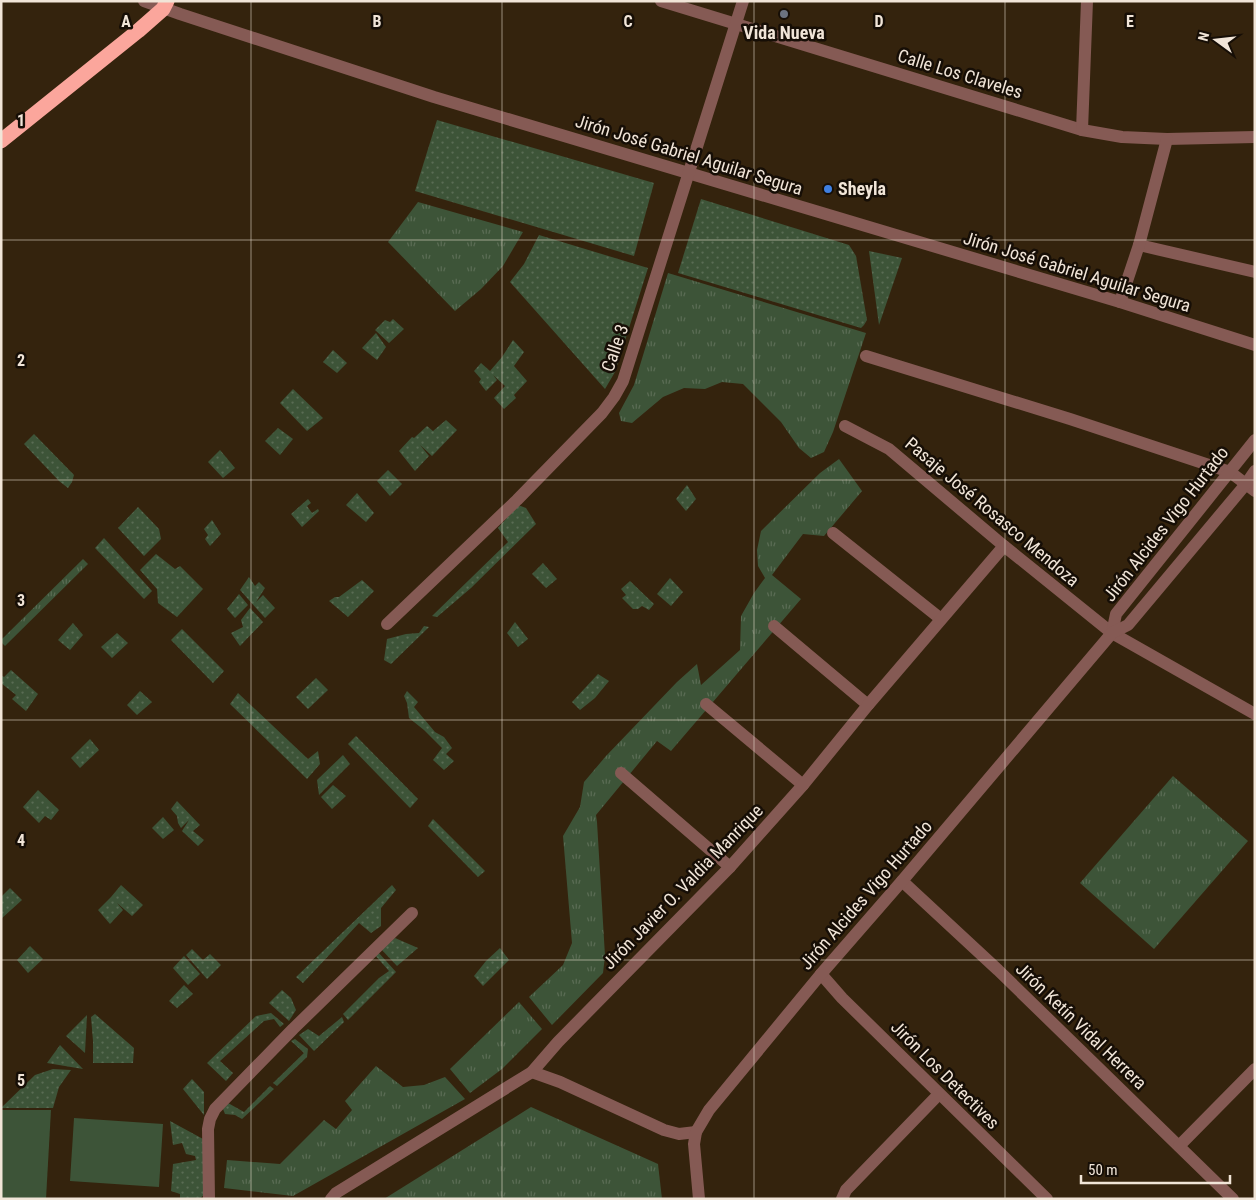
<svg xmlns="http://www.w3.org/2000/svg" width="1256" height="1200" font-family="'Roboto Condensed',sans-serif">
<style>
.grass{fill:url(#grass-tufts)}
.garden{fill:url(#garden-dots)}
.pitch{fill:#3d5438}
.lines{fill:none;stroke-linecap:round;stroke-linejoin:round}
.minor{stroke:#855a54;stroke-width:12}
.highway{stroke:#fba69c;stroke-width:15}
.grid{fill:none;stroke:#f1e5d8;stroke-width:1;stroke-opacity:0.55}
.worship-dot{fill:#6b7280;stroke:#160e06;stroke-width:2}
.shop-dot{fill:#3f7fe0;stroke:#160e06;stroke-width:2}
.labels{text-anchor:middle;stroke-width:5;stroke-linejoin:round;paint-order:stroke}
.poi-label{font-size:18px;font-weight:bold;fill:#f1e5d8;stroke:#160e06}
.street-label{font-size:18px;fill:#f1e5d8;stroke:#160e06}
.grid-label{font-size:16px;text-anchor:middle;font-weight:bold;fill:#f1e5d8;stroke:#160e06;stroke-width:5;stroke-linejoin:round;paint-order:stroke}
</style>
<defs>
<pattern id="grass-tufts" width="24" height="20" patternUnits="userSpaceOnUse" patternTransform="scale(1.25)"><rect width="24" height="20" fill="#3d5438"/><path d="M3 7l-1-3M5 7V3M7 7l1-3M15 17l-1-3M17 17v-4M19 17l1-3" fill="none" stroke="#5a6c54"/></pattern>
<pattern id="garden-dots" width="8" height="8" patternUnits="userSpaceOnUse" patternTransform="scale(1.25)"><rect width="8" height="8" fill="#3d5438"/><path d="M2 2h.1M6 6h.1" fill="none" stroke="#5a6c54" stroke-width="1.8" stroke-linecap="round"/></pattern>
</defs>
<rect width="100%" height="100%" fill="#34230d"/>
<g class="grass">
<path d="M 418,202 L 523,232 L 503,266 L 481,289 L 455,311 L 388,242 Z"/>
<path d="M 668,273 L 866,333 L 833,432 L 824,452 L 811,458 L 799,448 L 781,422 L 743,384 L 722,382 L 705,389 L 684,388 L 663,397 L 632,423 L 621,421 L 619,413 L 634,385 Z"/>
<path d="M 839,459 L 862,491 L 824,536 L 803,534 L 772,575 L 801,599 L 671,751 L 657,741 L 596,815 L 597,822 L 605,956 L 603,973 L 552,1025 L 529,997 L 563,965 L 572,943 L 563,836 L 580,807 L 584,782 L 606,756 L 677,682 L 697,664 L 701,685 L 740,650 L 741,616 L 754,593 L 765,578 L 758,566 L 757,550 L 761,531 L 820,473 Z"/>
<path d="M 83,559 L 88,564 L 5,646 L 1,642 L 1,640 Z"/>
<path d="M 1173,776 L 1248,841 L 1154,949 L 1080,883 Z"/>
<path d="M 519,1002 L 542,1029 L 502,1069 L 470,1093 L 450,1069 Z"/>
<path d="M 376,1066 L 403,1087 L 424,1085 L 445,1077 L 465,1099 L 293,1196 L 224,1188 L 227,1160 L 280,1164 L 324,1120 L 336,1129 L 352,1110 L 345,1101 Z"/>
<path d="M 531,1107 L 658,1164 L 662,1199 L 384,1199 Z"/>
</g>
<g class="garden">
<path d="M 437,120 L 654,183 L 634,256 L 415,191 Z"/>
<path d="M 701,199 L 849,245 L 856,256 L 867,320 L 864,325 L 861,328 L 678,273 Z"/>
<path d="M 539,235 L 648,268 L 615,372 L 605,389 L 510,282 L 524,264 Z"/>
<path d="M 869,251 L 902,258 L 879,325 Z"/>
<path d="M 393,319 L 404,329 L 389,343 L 375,330 L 385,320 L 390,322 Z"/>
<path d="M 376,333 L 386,347 L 377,360 L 362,348 Z"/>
<path d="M 513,340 L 524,352 L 514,366 L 527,381 L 514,395 L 516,398 L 504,409 L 494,398 L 505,386 L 493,375 L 497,380 L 486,391 L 479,382 L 481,379 L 474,371 L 481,363 L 490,371 L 502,357 Z"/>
<path d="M 333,350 L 347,363 L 337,373 L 323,362 Z"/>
<path d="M 293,389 L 323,418 L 307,431 L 280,403 Z"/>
<path d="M 446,420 L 457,430 L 432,456 L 420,445 L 429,456 L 415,471 L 399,451 L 412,437 L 414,438 L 427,426 L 433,431 Z"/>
<path d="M 278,428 L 293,439 L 280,455 L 265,441 Z"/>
<path d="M 34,434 L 74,475 L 72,482 L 68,488 L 59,481 L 24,444 Z"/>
<path d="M 220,450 L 235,468 L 223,478 L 208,462 Z"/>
<path d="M 388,470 L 402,484 L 390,496 L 377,481 Z"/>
<path d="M 687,485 L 696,499 L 686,511 L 676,499 Z"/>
<path d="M 357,493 L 374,513 L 366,522 L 346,505 Z"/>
<path d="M 308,499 L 311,503 L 307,506 L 312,513 L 318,509 L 319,511 L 302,527 L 291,514 Z"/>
<path d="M 518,505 L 526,508 L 536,524 L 471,588 L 437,617 L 432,616 L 508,542 L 498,528 Z"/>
<path d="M 138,507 L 159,529 L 161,539 L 144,556 L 118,528 Z"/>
<path d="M 212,520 L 221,534 L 210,546 L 205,539 L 208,535 L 204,529 Z"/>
<path d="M 104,538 L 152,591 L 144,599 L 95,548 Z"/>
<path d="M 156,554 L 175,569 L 180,566 L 203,589 L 177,617 L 158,603 L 157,589 L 140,570 Z"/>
<path d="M 543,563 L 557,579 L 546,588 L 532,574 Z"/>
<path d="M 249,577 L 255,586 L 259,582 L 265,588 L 256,602 L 263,595 L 275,608 L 265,618 L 240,590 Z"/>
<path d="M 670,578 L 683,592 L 671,606 L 657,594 Z"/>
<path d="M 362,580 L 374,591 L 348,617 L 329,601 L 335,597 L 339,597 Z"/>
<path d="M 630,581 L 654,604 L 649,610 L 642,606 L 638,609 L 633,609 L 622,598 L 626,595 L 621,589 Z"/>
<path d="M 239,594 L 248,605 L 235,618 L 227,609 Z"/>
<path d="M 250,608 L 263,622 L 240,646 L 231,633 L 243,627 L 241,620 Z"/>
<path d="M 515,622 L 528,639 L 518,647 L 507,633 Z"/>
<path d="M 73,623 L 83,635 L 70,650 L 58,640 Z"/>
<path d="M 424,626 L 429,627 L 391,664 L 384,660 L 387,639 L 406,634 L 419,633 Z"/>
<path d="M 182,629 L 224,671 L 213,683 L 171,640 Z"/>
<path d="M 117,633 L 128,643 L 112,658 L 101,647 Z"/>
<path d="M 11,670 L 38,694 L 26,711 L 12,699 L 16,695 L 1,683 L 1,675 L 4,677 Z"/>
<path d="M 598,674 L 609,681 L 595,698 L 580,710 L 572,702 Z"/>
<path d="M 316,678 L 328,690 L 308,709 L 296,697 Z"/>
<path d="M 140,691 L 152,702 L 137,715 L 127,705 Z"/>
<path d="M 407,691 L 418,702 L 414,707 L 435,732 L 444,737 L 452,748 L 446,754 L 454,761 L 444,770 L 433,760 L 442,748 L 424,730 L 409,718 L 407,703 L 404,696 Z"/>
<path d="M 238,693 L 308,759 L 318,751 L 320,764 L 307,779 L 230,704 Z"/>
<path d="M 356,736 L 418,799 L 410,808 L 348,744 Z"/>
<path d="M 90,739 L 99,750 L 80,768 L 71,758 Z"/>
<path d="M 343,755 L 350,764 L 319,795 L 317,780 Z"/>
<path d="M 333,785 L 346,796 L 332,809 L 321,797 Z"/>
<path d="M 38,790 L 59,810 L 51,820 L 45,816 L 39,823 L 23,807 Z"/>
<path d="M 177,801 L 200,825 L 193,831 L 204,840 L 198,846 L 182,831 L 189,820 L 181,828 L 178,823 L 177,816 L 171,809 Z"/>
<path d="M 163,817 L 174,830 L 163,839 L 152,828 Z"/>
<path d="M 433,819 L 485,871 L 478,877 L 428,826 Z"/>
<path d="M 121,885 L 143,905 L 132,916 L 117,903 L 123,910 L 110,924 L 98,910 L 111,897 Z"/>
<path d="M 392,885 L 396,890 L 381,908 L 381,926 L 371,933 L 359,923 L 303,983 L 296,977 Z"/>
<path d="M 10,888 L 22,900 L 1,919 L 1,897 Z"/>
<path d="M 395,938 L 418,948 L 397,966 L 381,949 Z"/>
<path d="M 30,946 L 43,959 L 28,973 L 17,960 Z"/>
<path d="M 500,948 L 509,960 L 483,986 L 474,976 L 486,961 Z"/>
<path d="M 192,949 L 203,960 L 210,954 L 221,965 L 207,979 L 186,955 Z"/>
<path d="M 378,952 L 396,972 L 348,1020 L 343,1014 L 379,978 L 389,971 L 374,954 Z"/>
<path d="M 184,956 L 200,974 L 188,985 L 173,968 Z"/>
<path d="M 184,985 L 193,994 L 177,1008 L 169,1001 Z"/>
<path d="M 282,990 L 291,998 L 296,1010 L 289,1021 L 269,1003 Z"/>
<path d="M 271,1013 L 284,1024 L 280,1027 L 274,1019 L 264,1021 L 220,1061 L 233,1073 L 226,1081 L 207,1063 L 256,1016 Z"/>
<path d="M 95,1014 L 134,1048 L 133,1063 L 93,1063 L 93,1041 L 91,1017 Z"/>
<path d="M 87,1015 L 85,1053 L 66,1036 Z"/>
<path d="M 342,1017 L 344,1022 L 314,1051 L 299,1035 L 308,1029 L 319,1036 Z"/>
<path d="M 295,1039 L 308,1049 L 307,1057 L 277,1086 L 273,1083 L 304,1053 L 291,1041 Z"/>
<path d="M 60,1045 L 83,1069 L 47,1063 Z"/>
<path d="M 53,1069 L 71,1070 L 59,1087 L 53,1108 L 1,1108 L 35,1075 Z"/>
<path d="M 192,1079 L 204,1092 L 204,1115 L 183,1089 Z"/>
<path d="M 270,1086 L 274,1089 L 242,1119 L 235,1115 L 225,1114 L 223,1109 L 228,1103 L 244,1112 Z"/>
<path d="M 170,1121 L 203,1139 L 204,1195 L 199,1199 L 180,1199 L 180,1194 L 171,1191 L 173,1164 L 196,1160 L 195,1156 L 186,1154 L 182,1143 L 173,1145 Z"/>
</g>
<g class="pitch">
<path d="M 1,1110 L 51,1110 L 46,1199 L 1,1199 Z"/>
<path d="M 74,1118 L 163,1124 L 159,1187 L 70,1181 Z"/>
</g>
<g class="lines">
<g class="minor">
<path d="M 144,1 L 180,14 L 434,97 L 1120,302 L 1255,345"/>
<path d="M 661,1 L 1082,130 L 1122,137 L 1167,139 L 1255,137"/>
<path d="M 1082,130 L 1087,1"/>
<path d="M 1139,245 L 1255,272"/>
<path d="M 1120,302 L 1139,245 L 1167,139"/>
<path d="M 866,356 L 1070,419 L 1230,472 L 1255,491"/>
<path d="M 845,426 L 889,449 L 1004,546 L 1112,633 L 1255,714"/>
<path d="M 833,533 L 941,619"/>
<path d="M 387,624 L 517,500 L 602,413 L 614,397 L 623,381 L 743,1"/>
<path d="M 774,626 L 868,705"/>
<path d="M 1112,633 L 1116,614 L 1255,440"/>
<path d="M 706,704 L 803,785"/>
<path d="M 621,773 L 730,867"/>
<path d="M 902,881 L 998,970 L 1233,1199"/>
<path d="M 821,974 L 842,998 L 1047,1199"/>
<path d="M 532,1072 L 560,1082 L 664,1130 L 679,1134 L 696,1132"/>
<path d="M 1179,1146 L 1255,1069"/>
<path d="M 209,1199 L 208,1129 L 210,1119 L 215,1109 L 293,1029 L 412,913"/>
<path d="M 331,1199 L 336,1193 L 532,1072 L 558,1042 L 730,867 L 803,785 L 868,705 L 1004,546"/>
<path d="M 699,1199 L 694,1144 L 696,1132 L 709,1110 L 821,974 L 902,881 L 1112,633 L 1128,625 L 1246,484 L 1255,471"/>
<path d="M 842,1199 L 846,1190 L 939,1094"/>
</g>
<path class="highway" d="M 1,141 L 138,31 L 163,9 L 167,1"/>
</g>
<path class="grid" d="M 251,1 L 251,1199M 502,1 L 502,1199M 754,1 L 754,1199M 1005,1 L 1005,1199M 1,240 L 1255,240M 1,480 L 1255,480M 1,720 L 1255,720M 1,960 L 1255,960"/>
<circle class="worship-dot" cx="784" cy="14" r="5"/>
<circle class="shop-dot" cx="828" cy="189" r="5"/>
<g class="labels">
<g class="poi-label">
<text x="784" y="39">Vida Nueva</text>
<text x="838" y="195" text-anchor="start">Sheyla</text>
</g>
<g class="street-label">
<text transform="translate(960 74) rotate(17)" y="6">Calle Los Claveles</text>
<text transform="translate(689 155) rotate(17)" y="6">Jirón José Gabriel Aguilar Segura</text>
<text transform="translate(1077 272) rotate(17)" y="6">Jirón José Gabriel Aguilar Segura</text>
<text transform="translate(615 348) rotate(-71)" y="6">Calle 3</text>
<text transform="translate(992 512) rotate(40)" y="6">Pasaje José Rosasco Mendoza</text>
<text transform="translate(1166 524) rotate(-52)" y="6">Jirón Alcides Vigo Hurtado</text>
<text transform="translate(683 887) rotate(-46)" y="6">Jirón Javier O. Valdia Manrique</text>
<text transform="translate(866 895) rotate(-49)" y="6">Jirón Alcides Vigo Hurtado</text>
<text transform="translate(1081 1026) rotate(44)" y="6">Jirón Ketín Vidal Herrera</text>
<text transform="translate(945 1075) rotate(45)" y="6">Jirón Los Detectives</text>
</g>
</g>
<g class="grid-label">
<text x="126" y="27">A</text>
<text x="377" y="27">B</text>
<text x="628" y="27">C</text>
<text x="879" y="27">D</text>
<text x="1130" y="27">E</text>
<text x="21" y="126">1</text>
<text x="21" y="366">2</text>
<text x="21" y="606">3</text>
<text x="21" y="846">4</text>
<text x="21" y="1086">5</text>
</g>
<rect width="1256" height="1200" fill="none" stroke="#f1e5d8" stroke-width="5"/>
<g transform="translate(1216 40) rotate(285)" stroke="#160e06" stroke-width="4" paint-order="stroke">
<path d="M0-4L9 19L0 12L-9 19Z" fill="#f1e5d8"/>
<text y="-8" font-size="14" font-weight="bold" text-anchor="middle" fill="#f1e5d8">N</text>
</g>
<path d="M1081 1175v8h149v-8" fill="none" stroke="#f1e5d8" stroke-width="2.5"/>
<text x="1088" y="1175" font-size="15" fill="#f1e5d8" stroke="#160e06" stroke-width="4" paint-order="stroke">50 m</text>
</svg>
